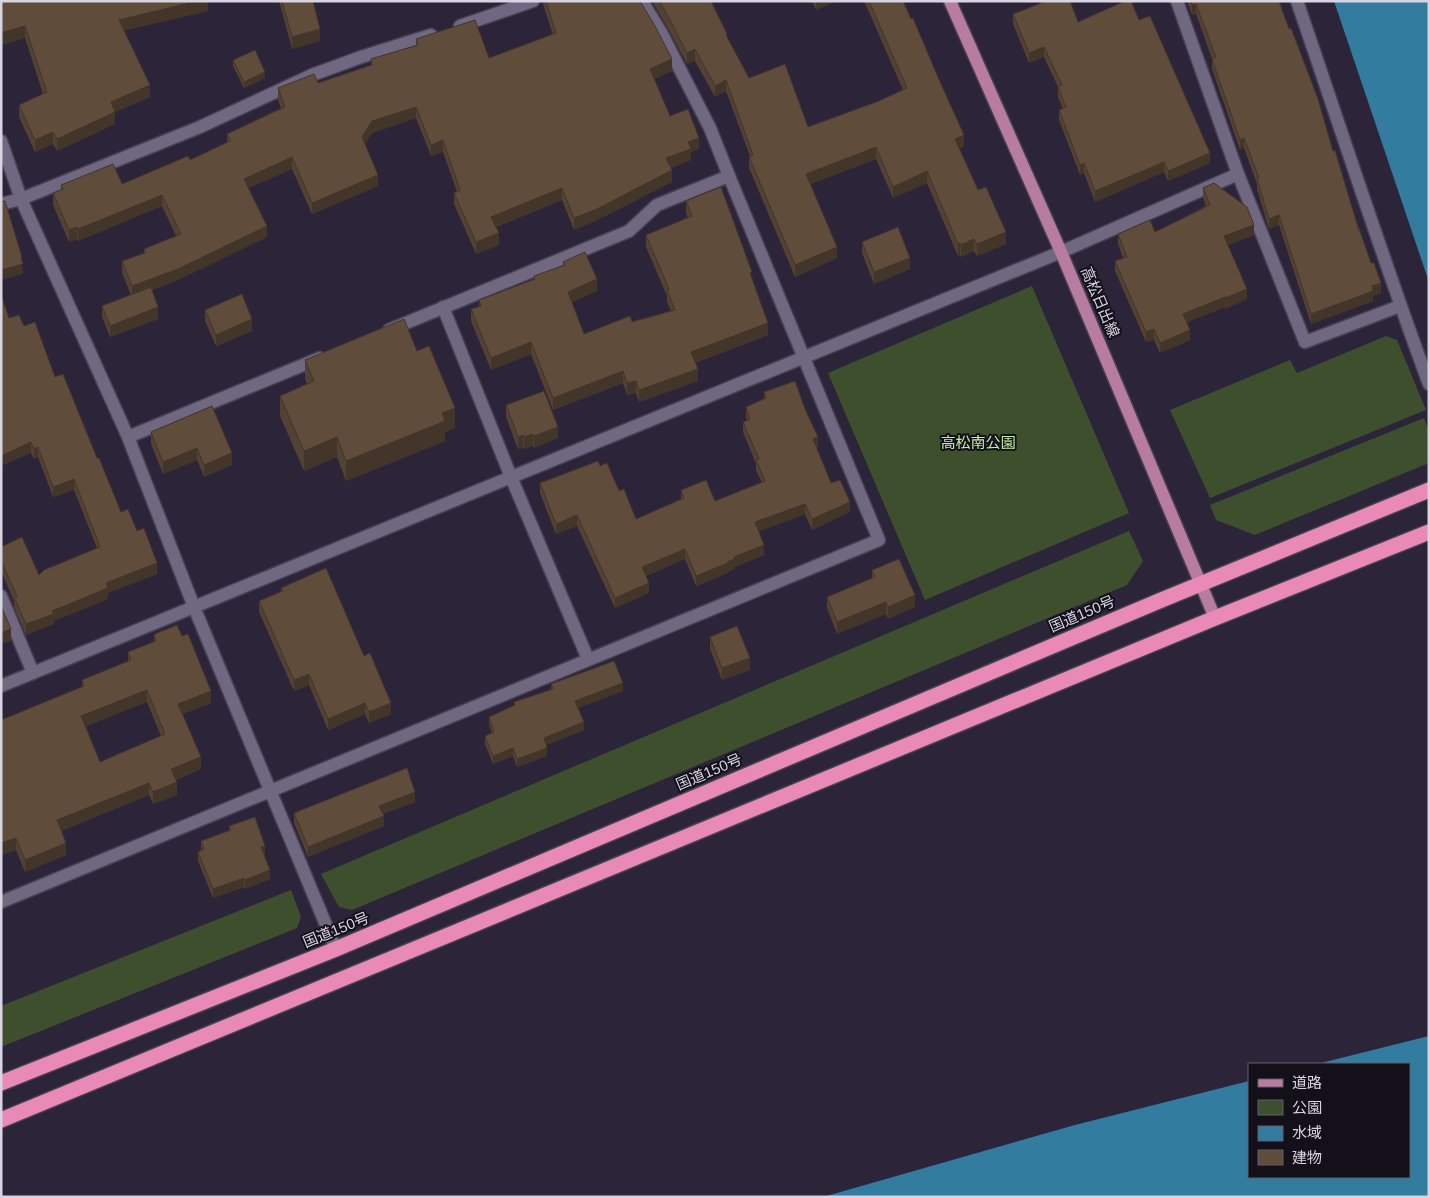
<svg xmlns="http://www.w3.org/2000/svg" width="1430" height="1198" font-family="Helvetica,'Noto Sans JP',sans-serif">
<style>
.green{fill:#3e4f2e}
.water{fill:#327d9f}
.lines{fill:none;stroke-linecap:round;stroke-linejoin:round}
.minor-casing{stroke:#484153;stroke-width:15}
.major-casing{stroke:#484153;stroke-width:15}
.highway-casing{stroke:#484153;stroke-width:18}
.minor{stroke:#706881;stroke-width:12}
.major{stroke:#b97ca1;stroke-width:12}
.highway{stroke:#e989b6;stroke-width:15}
.wall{fill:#534133;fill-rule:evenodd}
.shaded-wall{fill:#433529}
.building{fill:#604c3b;stroke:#433529;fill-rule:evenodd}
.labels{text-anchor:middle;stroke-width:4;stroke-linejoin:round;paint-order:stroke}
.street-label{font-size:15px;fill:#d8d4e2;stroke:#13101a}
.park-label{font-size:15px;fill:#c3f09b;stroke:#13101a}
</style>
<rect width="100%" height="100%" fill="#2c253a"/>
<g class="green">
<path d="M 1032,286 L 1129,513 L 925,600 L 828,373 Z"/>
<path d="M 1386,336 L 1397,340 L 1426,410 L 1210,498 L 1170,410 L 1290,360 L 1297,373 Z"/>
<path d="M 1424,418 L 1429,431 L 1429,463 L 1255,535 L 1216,520 L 1210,505 Z"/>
<path d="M 1129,531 L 1143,561 L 1127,585 L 352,910 L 339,907 L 321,874 Z"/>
<path d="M 291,890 L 301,917 L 297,928 L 1,1047 L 1,1006 Z"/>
</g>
<g class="water">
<path d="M 1334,1 L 1429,1 L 1429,282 Z"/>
<path d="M 1429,1036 L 1429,1197 L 823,1197 L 1075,1125 L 1249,1081 L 1249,1177 L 1409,1177 L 1409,1064 L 1317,1064 Z"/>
</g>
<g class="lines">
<defs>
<g id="minor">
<path d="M 642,1 L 662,34 L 710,128 L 729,176"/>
<path d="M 1177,1 L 1238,174 L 1305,342 L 1400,306"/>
<path d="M 1297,1 C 1341,129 1382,257 1429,384"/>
<path d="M 460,26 L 533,1"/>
<path d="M 1,141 L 21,199 L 128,437 L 194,607 L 336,949"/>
<path d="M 1,204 L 21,199 L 200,127 L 312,75 L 361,57 L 431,35"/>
<path d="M 443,307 L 511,477 L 588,659"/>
<path d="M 128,437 L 320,358"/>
<path d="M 1,596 L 33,673"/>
<path d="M 1,686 L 1061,252 L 1238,174"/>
<path d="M 1,902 L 879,540 L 729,176 L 657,205 L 629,231 L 389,330"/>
</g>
<path id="major" d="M 950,1 L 1061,252 L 1215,618"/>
<g id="highway">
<path d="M 1,1083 L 336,949 L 1159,601 L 1429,490"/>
<path d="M 1,1120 L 1215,618 L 1429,532"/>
</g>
</defs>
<use href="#minor" class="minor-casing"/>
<use href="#major" class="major-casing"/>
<use href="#highway" class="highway-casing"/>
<use href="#minor" class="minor"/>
<use href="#major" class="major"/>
<use href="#highway" class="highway"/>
</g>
<g class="wall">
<path d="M 1,1 L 208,1 L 208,11 L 124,30 L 150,97 L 115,112 L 115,124 L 57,151 L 53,144 L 35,152 L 19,117 L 19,105 L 43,94 L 25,38 L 1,45 Z"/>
<path d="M 279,1 L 313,1 L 320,41 L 292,49 Z"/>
<path d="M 542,1 L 640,1 L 672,71 L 654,79 L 670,116 L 699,149 L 691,152 L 691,160 L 671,168 L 672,182 L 597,220 L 574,230 L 562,200 L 496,227 L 499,245 L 476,254 L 454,204 L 454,193 L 457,192 L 443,152 L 431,156 L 416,118 L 372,133 L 365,144 L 378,186 L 312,214 L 292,169 L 248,188 L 267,237 L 178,280 L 152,290 L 158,319 L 110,337 L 102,317 L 102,306 L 131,295 L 122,273 L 122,261 L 144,253 L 144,249 L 176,236 L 162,206 L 78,241 L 77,239 L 69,242 L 53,205 L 53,193 L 61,190 L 61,185 L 122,184 L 190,160 L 227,142 L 227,134 L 281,108 L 278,100 L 278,88 L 318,83 L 371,65 L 371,59 L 416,45 L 416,39 L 489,58 L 553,35 Z"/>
<path d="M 652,1 L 716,1 L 712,3 L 727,38 L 749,78 L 808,127 L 879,101 L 903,90 L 865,3 L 865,1 L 903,1 L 964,146 L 959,149 L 978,190 L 1006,244 L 977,256 L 974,251 L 961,257 L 960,255 L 958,256 L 927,183 L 893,198 L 876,159 L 810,184 L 837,258 L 795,277 L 749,168 L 749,157 L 750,156 L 726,91 L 715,97 L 695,61 L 687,64 L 669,30 Z"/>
<path d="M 812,1 L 836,1 L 816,10 Z"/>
<path d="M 1039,1 L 1070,1 L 1078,22 L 1139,20 L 1210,163 L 1168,181 L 1164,172 L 1095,202 L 1084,173 L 1080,175 L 1059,120 L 1059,110 L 1063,109 L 1058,97 L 1058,87 L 1044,57 L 1029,63 L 1013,24 L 1013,14 L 1040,4 Z"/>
<path d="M 1187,1 L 1279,1 L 1333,151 L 1381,293 L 1373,296 L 1373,301 L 1311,324 L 1279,225 L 1269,229 L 1257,189 L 1257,184 L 1244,148 L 1240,150 L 1212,69 L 1212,59 L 1196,14 L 1192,15 Z"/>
<path d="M 233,60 L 265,78 L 244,88 L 233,66 Z"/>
<path d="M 1203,188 L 1254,235 L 1228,245 L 1247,299 L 1225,309 L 1225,307 L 1187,322 L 1190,340 L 1160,353 L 1154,340 L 1146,342 L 1115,271 L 1115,261 L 1123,258 L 1118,244 L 1118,234 L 1155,232 L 1206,206 L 1203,198 Z"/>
<path d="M 686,201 L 752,277 L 768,335 L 695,363 L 698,381 L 639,402 L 636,393 L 627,395 L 623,383 L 553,410 L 531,354 L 491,370 L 471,321 L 471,309 L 479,307 L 479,300 L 534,280 L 534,276 L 563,266 L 563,262 L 597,291 L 572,302 L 584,334 L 671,311 L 667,302 L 667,296 L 646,247 L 646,235 L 688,218 L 686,213 Z"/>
<path d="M 862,242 L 910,269 L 874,284 L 862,253 Z"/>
<path d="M 205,310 L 252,331 L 216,346 L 205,321 Z"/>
<path d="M 9,318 L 24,326 L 55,377 L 97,458 L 121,512 L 137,531 L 157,574 L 108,593 L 108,599 L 54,621 L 54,624 L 26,635 L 14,607 L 14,601 L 1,571 L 1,547 L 39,575 L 97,548 L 74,490 L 53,497 L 38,457 L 34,459 L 31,453 Z"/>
<path d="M 417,351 L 455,428 L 445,432 L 445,441 L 346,481 L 337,457 L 304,471 L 280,416 L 280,396 L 307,384 L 305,379 L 305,360 Z"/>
<path d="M 764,392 L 818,447 L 817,448 L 831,483 L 850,512 L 812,530 L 805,514 L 759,531 L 764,555 L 735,567 L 735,569 L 728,572 L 728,573 L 696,586 L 685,559 L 646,576 L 649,593 L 615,608 L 577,526 L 556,534 L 540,493 L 540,483 L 600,466 L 619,491 L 636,519 L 681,499 L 681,490 L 715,501 L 762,483 L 756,470 L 756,464 L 743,432 L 743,422 L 747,420 L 746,417 L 746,407 L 764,399 Z"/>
<path d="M 506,405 L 558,438 L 534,448 L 533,446 L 524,449 L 523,447 L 518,449 L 506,417 Z"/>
<path d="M 212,406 L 232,465 L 204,477 L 197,460 L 163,474 L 151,444 L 151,432 Z"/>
<path d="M 872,570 L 915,607 L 888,619 L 886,614 L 837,634 L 827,608 L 827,597 L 872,578 Z"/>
<path d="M 281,588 L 364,656 L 391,714 L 369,723 L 365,714 L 328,730 L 309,685 L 294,691 L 259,612 L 259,601 L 281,591 Z"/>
<path d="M 154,635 L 211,703 L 183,714 L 201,769 L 176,780 L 177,795 L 153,804 L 149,795 L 61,831 L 66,855 L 25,872 L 16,850 L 1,855 L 1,720 L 82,687 L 82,680 L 128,662 L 128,652 L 154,642 ZM 147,702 L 161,736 L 100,762 L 86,726 Z"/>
<path d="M 710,637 L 750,670 L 722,680 L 710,649 Z"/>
<path d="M 551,684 L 623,691 L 578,708 L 584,730 L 546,745 L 547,756 L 517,767 L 513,756 L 493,764 L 485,744 L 485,736 L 492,733 L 489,725 L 489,717 L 514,705 L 514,702 L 551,690 Z"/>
<path d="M 415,802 L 383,814 L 384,826 L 308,857 L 294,823 L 294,813 Z"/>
<path d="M 229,826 L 265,855 L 264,855 L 270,879 L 245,889 L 244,887 L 213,898 L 198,861 L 198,852 L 201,850 L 201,841 L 229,830 Z"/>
</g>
<g class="shaded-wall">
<path d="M 197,1 L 208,1 L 208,11 L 119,32 L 119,20 Z"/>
<path d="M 816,1 L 836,1 L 816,10 Z"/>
<path d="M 1196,4 L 1196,14 L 1192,15 L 1192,5 Z"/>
<path d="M 25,26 L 25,38 L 1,45 L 1,33 Z"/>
<path d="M 320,29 L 320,41 L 292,49 L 292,37 Z"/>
<path d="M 1044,47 L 1044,57 L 1029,63 L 1029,53 Z"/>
<path d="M 695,49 L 695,61 L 687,64 L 687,53 Z"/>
<path d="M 672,59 L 672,71 L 650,81 L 650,69 Z"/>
<path d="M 265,72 L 265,78 L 244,88 L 244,82 Z"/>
<path d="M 726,80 L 726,91 L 715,97 L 715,86 Z"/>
<path d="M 150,85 L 150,97 L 111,114 L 111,102 Z"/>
<path d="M 416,107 L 416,118 L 372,133 L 362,148 L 362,137 L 372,121 Z"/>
<path d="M 115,112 L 115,124 L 57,151 L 57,139 Z"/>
<path d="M 53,132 L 53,144 L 35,152 L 35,140 Z"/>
<path d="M 964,135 L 964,146 L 955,150 L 955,139 Z"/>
<path d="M 699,138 L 699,149 L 691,152 L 691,160 L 666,170 L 666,158 L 688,142 Z"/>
<path d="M 1244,138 L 1244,148 L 1240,150 L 1240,140 Z"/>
<path d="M 443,140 L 443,152 L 431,156 L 431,145 Z"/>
<path d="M 876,147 L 876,159 L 806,186 L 806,174 Z"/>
<path d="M 1210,153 L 1210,163 L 1168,181 L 1168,171 Z"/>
<path d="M 292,157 L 292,169 L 244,190 L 244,179 Z"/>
<path d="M 1164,162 L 1164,172 L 1095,202 L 1095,191 Z"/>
<path d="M 1084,163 L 1084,173 L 1080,175 L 1080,165 Z"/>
<path d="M 672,170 L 672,182 L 597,220 L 574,230 L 574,218 Z"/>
<path d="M 927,171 L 927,183 L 893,198 L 893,187 Z"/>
<path d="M 378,175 L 378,186 L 312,214 L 312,203 Z"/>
<path d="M 562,188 L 562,200 L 491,228 L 491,217 Z"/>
<path d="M 162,195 L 162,206 L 78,241 L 78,229 Z"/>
<path d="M 1279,215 L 1279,225 L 1269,229 L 1269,219 Z"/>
<path d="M 1254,225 L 1254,235 L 1224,247 L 1224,236 Z"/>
<path d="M 267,226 L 267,237 L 178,280 L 132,298 L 132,286 Z"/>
<path d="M 77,227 L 77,239 L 69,242 L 69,230 Z"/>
<path d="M 1006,232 L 1006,244 L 977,256 L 977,244 Z"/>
<path d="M 499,233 L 499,245 L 476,254 L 476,242 Z"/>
<path d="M 974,239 L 974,251 L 961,257 L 961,245 Z"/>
<path d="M 960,243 L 960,255 L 958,256 L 958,244 Z"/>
<path d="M 837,247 L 837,258 L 795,277 L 795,265 Z"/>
<path d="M 22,257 L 23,274 L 1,280 L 1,270 Z"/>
<path d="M 910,258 L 910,269 L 874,284 L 874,272 Z"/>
<path d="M 597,279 L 597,291 L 568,304 L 568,292 Z"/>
<path d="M 1381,283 L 1381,293 L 1373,296 L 1373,301 L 1311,324 L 1311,314 L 1372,286 Z"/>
<path d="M 1247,289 L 1247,299 L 1225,309 L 1225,298 Z"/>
<path d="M 1225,297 L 1225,307 L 1183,324 L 1183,314 Z"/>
<path d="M 158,307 L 158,319 L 110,337 L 110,326 Z"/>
<path d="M 252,319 L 252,331 L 216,346 L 216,335 Z"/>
<path d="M 768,323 L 768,335 L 691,364 L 691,352 Z"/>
<path d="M 1154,329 L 1154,340 L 1146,342 L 1146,332 Z"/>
<path d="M 1190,330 L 1190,340 L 1160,353 L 1160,343 Z"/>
<path d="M 531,342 L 531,354 L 491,370 L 491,358 Z"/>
<path d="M 698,369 L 698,381 L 639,402 L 639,390 Z"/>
<path d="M 623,371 L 623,383 L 553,410 L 553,398 Z"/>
<path d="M 636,381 L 636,393 L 627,395 L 627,383 Z"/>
<path d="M 455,408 L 455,428 L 445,432 L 445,441 L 346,481 L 346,461 L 442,413 Z"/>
<path d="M 558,427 L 558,438 L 534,448 L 534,436 Z"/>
<path d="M 533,434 L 533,446 L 524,449 L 524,437 Z"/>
<path d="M 523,435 L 523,447 L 518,449 L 518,437 Z"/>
<path d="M 337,437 L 337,457 L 304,471 L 304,451 Z"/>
<path d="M 818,437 L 818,447 L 813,449 L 813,439 Z"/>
<path d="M 31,442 L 31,453 L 1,466 L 1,456 Z"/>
<path d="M 38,447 L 38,457 L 34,459 L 34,449 Z"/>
<path d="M 197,448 L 197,460 L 163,474 L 163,462 Z"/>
<path d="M 232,453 L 232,465 L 204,477 L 204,465 Z"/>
<path d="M 74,479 L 74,490 L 53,497 L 53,487 Z"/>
<path d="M 850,502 L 850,512 L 812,530 L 812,519 Z"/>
<path d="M 805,504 L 805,514 L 755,533 L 755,522 Z"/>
<path d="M 577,515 L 577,526 L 556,534 L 556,524 Z"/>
<path d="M 764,545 L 764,555 L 735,567 L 735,569 L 728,572 L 728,573 L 696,586 L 696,576 L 727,562 L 734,557 Z"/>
<path d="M 685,549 L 685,559 L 642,577 L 642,567 Z"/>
<path d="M 157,563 L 157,574 L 108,593 L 108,599 L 54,621 L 54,624 L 26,635 L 26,624 L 106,583 Z"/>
<path d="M 649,583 L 649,593 L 615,608 L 615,598 Z"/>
<path d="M 915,595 L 915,607 L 888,619 L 888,607 Z"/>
<path d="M 886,602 L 886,614 L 837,634 L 837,622 Z"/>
<path d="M 11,629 L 11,641 L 1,644 L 1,633 Z"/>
<path d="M 750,658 L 750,670 L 722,680 L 722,668 Z"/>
<path d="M 309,674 L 309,685 L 294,691 L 294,680 Z"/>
<path d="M 623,683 L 623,691 L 575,709 L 575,701 Z"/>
<path d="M 147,690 L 147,702 L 81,728 L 81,716 Z"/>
<path d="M 211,691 L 211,703 L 178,716 L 178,704 Z"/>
<path d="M 365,703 L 365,714 L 328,730 L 328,719 Z"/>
<path d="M 391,703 L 391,714 L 369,723 L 369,712 Z"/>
<path d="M 584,722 L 584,730 L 544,746 L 544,738 Z"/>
<path d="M 513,748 L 513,756 L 493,764 L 493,756 Z"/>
<path d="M 547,748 L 547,756 L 517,767 L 517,759 Z"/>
<path d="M 201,757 L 201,769 L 171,781 L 171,769 Z"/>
<path d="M 177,782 L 177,795 L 153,804 L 153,792 Z"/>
<path d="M 149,783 L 149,795 L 57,833 L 57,820 Z"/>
<path d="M 415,792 L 415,802 L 379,815 L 379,806 Z"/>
<path d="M 384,816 L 384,826 L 308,857 L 308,847 Z"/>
<path d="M 16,838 L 16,850 L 1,855 L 1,843 Z"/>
<path d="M 66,843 L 66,855 L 25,872 L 25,860 Z"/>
<path d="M 265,846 L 265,855 L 261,856 L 261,847 Z"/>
<path d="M 270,870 L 270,879 L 245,889 L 245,880 Z"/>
<path d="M 244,878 L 244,887 L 213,898 L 213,889 Z"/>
</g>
<g class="building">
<path d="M 1,1 L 197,1 L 119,20 L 150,85 L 111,102 L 115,112 L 57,139 L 53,132 L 35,140 L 19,105 L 47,92 L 25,26 L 1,33 Z"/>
<path d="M 282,1 L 313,1 L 320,29 L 292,37 Z"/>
<path d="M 546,1 L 640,1 L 655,26 L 672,59 L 650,69 L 670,116 L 688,109 L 699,138 L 688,142 L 691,149 L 666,158 L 672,170 L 597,209 L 574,218 L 562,188 L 491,217 L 499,233 L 476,242 L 454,193 L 460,190 L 443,140 L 431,145 L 416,107 L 372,121 L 362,137 L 378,175 L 312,203 L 292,157 L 244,179 L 267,226 L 178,269 L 132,286 L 122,261 L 145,253 L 144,249 L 181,234 L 162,195 L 78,229 L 77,227 L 69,230 L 53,193 L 63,189 L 61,185 L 113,164 L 122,184 L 188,156 L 190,160 L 230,141 L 227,134 L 285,107 L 278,88 L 314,74 L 318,83 L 372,65 L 371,59 L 418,45 L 416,39 L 475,20 L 489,58 L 556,33 Z"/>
<path d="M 659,1 L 711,1 L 727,34 L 726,35 L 749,78 L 785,64 L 808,127 L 879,101 L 907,88 L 869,1 L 903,1 L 911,19 L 913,18 L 937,75 L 964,135 L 955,139 L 978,190 L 986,187 L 1006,232 L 977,244 L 974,239 L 961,245 L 960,243 L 958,244 L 927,171 L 893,187 L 876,147 L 806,174 L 837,247 L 795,265 L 749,157 L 753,155 L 726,80 L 715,86 L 695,49 L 687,53 L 669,18 Z"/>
<path d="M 1043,1 L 1070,1 L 1078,22 L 1125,1 L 1131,1 L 1139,20 L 1150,16 L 1210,153 L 1168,171 L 1164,162 L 1095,191 L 1084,163 L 1080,165 L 1059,110 L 1066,107 L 1058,87 L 1062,85 L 1044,47 L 1029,53 L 1013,14 L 1044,2 Z"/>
<path d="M 1191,1 L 1279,1 L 1289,29 L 1291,28 L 1318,99 L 1333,151 L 1335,150 L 1359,231 L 1360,231 L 1371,263 L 1374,263 L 1381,283 L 1372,286 L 1373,291 L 1311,314 L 1279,215 L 1269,219 L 1257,179 L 1259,178 L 1244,138 L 1240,140 L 1212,59 L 1216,57 L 1196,4 L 1192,5 Z"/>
<path d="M 255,50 L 265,72 L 244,82 L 233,60 Z"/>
<path d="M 1214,183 L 1247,207 L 1254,225 L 1224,236 L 1247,289 L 1225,298 L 1225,297 L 1183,314 L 1190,330 L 1160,343 L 1154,329 L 1146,332 L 1115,261 L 1127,257 L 1118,234 L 1150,220 L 1155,232 L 1210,205 L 1203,188 Z"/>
<path d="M 721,187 L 752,272 L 750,273 L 768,323 L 691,352 L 698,369 L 639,390 L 636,381 L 627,383 L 623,371 L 553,398 L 531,342 L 491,358 L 471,309 L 481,306 L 479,300 L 535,279 L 534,276 L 565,265 L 563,262 L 585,252 L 597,279 L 568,292 L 584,334 L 630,316 L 632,322 L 675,310 L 667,290 L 669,289 L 646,235 L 692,216 L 686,201 Z"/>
<path d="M 1,201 L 5,201 L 22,257 L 21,258 L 23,264 L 1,270 Z"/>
<path d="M 898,227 L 910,258 L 874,272 L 862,242 Z"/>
<path d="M 151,287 L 158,307 L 110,326 L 102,306 Z"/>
<path d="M 242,294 L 252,319 L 216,335 L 205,310 Z"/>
<path d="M 1,295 L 9,318 L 19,315 L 24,326 L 35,322 L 55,377 L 63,374 L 97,458 L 99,458 L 121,512 L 128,509 L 137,531 L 144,528 L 157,563 L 106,583 L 108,588 L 52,611 L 54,614 L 26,624 L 14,597 L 17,596 L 1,561 L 1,547 L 22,537 L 39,575 L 44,570 L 100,547 L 74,479 L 53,487 L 38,447 L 34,449 L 31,442 L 1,456 Z"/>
<path d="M 404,319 L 417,351 L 429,346 L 455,408 L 442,413 L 445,421 L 346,461 L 337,437 L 304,451 L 280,396 L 314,381 L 305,360 Z"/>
<path d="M 795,381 L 805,409 L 818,437 L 813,439 L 831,483 L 840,480 L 850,502 L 812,519 L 805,504 L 755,522 L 764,545 L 734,557 L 735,559 L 727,562 L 728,563 L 696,576 L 685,549 L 642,567 L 649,583 L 615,598 L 577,515 L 556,524 L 540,483 L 598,461 L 600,466 L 607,463 L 619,491 L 624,489 L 636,519 L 684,498 L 681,490 L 706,480 L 715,501 L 765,481 L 756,460 L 759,459 L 743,422 L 750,419 L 746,407 L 766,398 L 764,392 Z"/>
<path d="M 544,391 L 558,427 L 534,436 L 533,434 L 524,437 L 523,435 L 518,437 L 506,405 Z"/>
<path d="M 212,406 L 232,453 L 204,465 L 197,448 L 163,462 L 151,432 Z"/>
<path d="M 899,559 L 915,595 L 888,607 L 886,602 L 837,622 L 827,597 L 875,577 L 872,570 Z"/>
<path d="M 326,568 L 364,656 L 370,653 L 391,703 L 369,712 L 365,703 L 328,719 L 309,674 L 294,680 L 259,601 L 283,591 L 281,588 Z"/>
<path d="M 1,606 L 11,629 L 1,633 Z"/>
<path d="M 177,625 L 182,636 L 188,634 L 211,691 L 178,704 L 201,757 L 171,769 L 177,782 L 153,792 L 149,783 L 57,820 L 66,843 L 25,860 L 16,838 L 1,843 L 1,720 L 84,686 L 82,680 L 131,660 L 128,652 L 156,641 L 154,635 L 157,633 ZM 147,690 L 165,734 L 100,762 L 81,716 Z"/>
<path d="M 737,626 L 750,658 L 722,668 L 710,637 Z"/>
<path d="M 614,661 L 623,683 L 575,701 L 584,722 L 544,738 L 547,748 L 517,759 L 513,748 L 493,756 L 485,736 L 494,732 L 489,717 L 515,705 L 514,702 L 553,689 L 551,684 Z"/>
<path d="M 407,768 L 415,792 L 379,806 L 384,816 L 308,847 L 294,813 Z"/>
<path d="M 255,817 L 265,846 L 261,847 L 270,870 L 245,880 L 244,878 L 213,889 L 198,852 L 204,849 L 201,841 L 231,830 L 229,826 Z"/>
</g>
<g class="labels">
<g class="street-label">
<text transform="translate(1100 302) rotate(67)" y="5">高松日出線</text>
<text transform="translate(1082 614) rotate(-23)" y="5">国道150号</text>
<text transform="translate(709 772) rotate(-23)" y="5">国道150号</text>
<text transform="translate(336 930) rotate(-22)" y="5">国道150号</text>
</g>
<g class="park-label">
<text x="978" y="448">高松南公園</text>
</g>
</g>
<rect width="1430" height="1198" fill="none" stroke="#d8d4e2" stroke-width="5"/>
<rect x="1248" y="1063" width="162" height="115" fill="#13101a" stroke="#625e6a"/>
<rect x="1258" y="1079" width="25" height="8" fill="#b97ca1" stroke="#625e6a"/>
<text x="1292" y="1088" font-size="15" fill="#d8d4e2">道路</text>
<rect x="1258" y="1100" width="25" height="15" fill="#3e4f2e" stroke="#625e6a"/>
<text x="1292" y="1113" font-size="15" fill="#d8d4e2">公園</text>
<rect x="1258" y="1126" width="25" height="15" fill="#327d9f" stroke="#625e6a"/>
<text x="1292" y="1138" font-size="15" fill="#d8d4e2">水域</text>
<rect x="1258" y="1150" width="25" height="15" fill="#604c3b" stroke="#625e6a"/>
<text x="1292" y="1163" font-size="15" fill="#d8d4e2">建物</text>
</svg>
